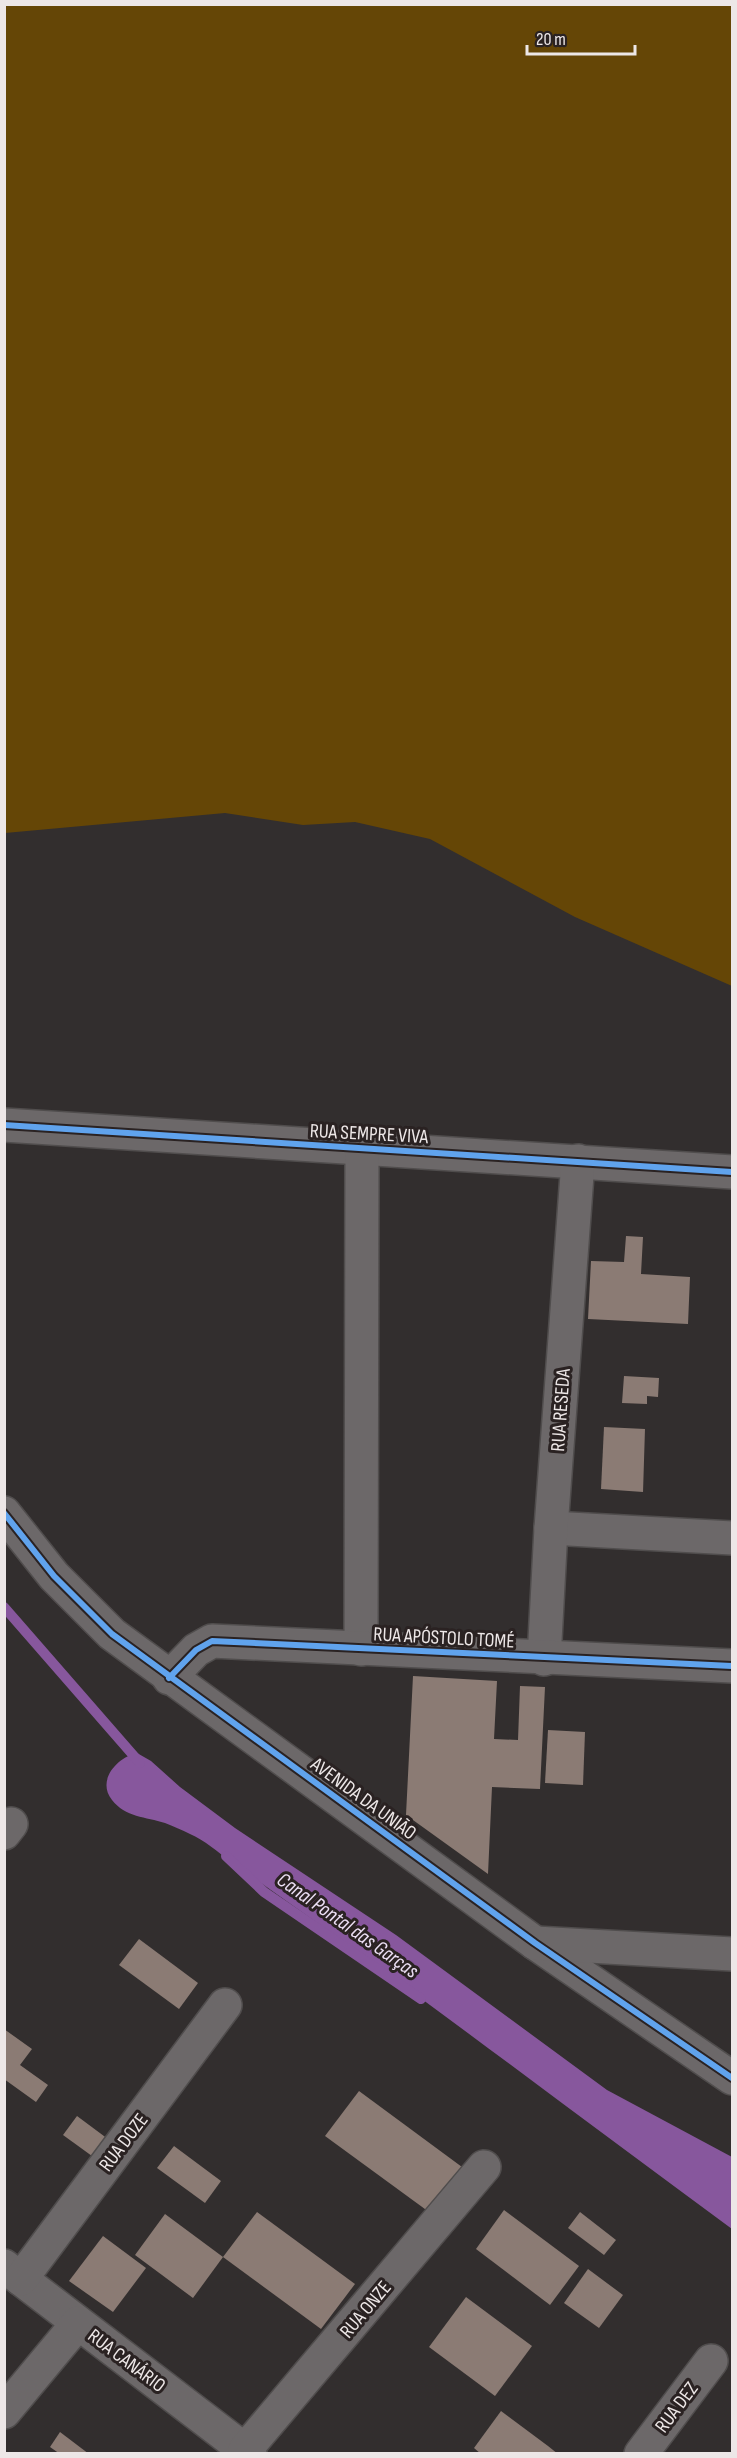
<svg xmlns="http://www.w3.org/2000/svg" width="737" height="2458" font-family="'Sofia Sans Condensed',sans-serif">
<style>
.green{fill:#654606}
.water{fill:#87579d}
.lines{fill:none;stroke-linecap:round;stroke-linejoin:round}
.stream{stroke:#87579d;stroke-width:10}
.building{fill:#8b7b74}
.minor-casing{stroke:#504d4d;stroke-width:36}
.minor{stroke:#6c6869;stroke-width:33}
.cycleway-casing{stroke:#2a2222;stroke-width:10}
.cycleway{stroke:#60a3ed;stroke-width:6}
.labels{text-anchor:middle;stroke-width:6;stroke-linejoin:round;paint-order:stroke}
.street-label{font-size:20px;fill:#ede7e7;stroke:#2a2222}
.water-label{font-size:21px;font-style:italic;fill:#ebdef3;stroke:#2a2222}
</style>
<rect width="100%" height="100%" fill="#322e2e"/>
<path class="green" d="M 5,4 L 732,5 L 732,986 L 575,917 L 430,839 L 355,822 L 303,825 L 225,813 L 5,833 Z"/>
<path class="water" d="M 137,1753 L 151,1761 L 180,1787 L 235,1828 L 396,1935 L 607,2090 L 732,2157 L 732,2229 C 565,2107 401,1980 231,1862 C 218,1852 204,1840 190,1834 C 182,1830 173,1826 165,1823 C 146,1817 125,1817 112,1800 C 96,1780 118,1757 137,1753 Z"/>
<g class="lines">
<g class="stream">
<path d="M 4,1607 L 140,1763"/>
<path d="M 226,1856 L 264,1892 L 421,1999"/>
</g>
</g>
<g class="building">
<path d="M 626,1236 L 643,1237 L 641,1274 L 690,1277 L 688,1324 L 588,1319 L 591,1261 L 624,1262 Z"/>
<path d="M 624,1376 L 659,1378 L 658,1397 L 647,1396 L 647,1404 L 622,1403 Z"/>
<path d="M 604,1427 L 645,1429 L 643,1492 L 601,1489 Z"/>
<path d="M 413,1676 L 497,1681 L 494,1739 L 518,1740 L 520,1686 L 545,1687 L 540,1789 L 492,1787 L 488,1874 L 406,1815 Z"/>
<path d="M 548,1730 L 585,1732 L 583,1785 L 545,1783 Z"/>
<path d="M 139,1939 L 198,1983 L 179,2009 L 119,1965 Z"/>
<path d="M 4,2029 L 32,2049 L 20,2065 L 48,2085 L 36,2102 L 4,2079 Z"/>
<path d="M 359,2091 L 462,2167 L 429,2212 L 325,2136 Z"/>
<path d="M 77,2116 L 116,2145 L 103,2164 L 63,2135 Z"/>
<path d="M 174,2146 L 221,2181 L 205,2203 L 157,2168 Z"/>
<path d="M 504,2210 L 579,2266 L 550,2305 L 476,2249 Z"/>
<path d="M 257,2212 L 355,2284 L 321,2329 L 223,2257 Z"/>
<path d="M 580,2212 L 616,2240 L 604,2255 L 568,2228 Z"/>
<path d="M 165,2214 L 223,2257 L 193,2298 L 135,2255 Z"/>
<path d="M 103,2236 L 146,2268 L 113,2312 L 69,2281 Z"/>
<path d="M 588,2269 L 623,2295 L 599,2328 L 564,2303 Z"/>
<path d="M 466,2297 L 532,2346 L 495,2396 L 429,2347 Z"/>
<path d="M 501,2411 L 548,2446 L 558,2454 L 481,2454 L 474,2448 Z"/>
<path d="M 60,2432 L 89,2454 L 60,2454 L 50,2447 Z"/>
</g>
<g class="lines">
<defs>
<g id="minor">
<path d="M 4,1125 L 732,1172"/>
<path d="M 4,1513 L 54,1576 L 112,1634 L 535,1943 L 732,2078"/>
<path d="M 551,1528 L 732,1538"/>
<path d="M 361,1649 L 362,1149"/>
<path d="M 544,1659 L 551,1528 L 578,1161"/>
<path d="M 169,1678 L 196,1650 L 212,1641 L 732,1666"/>
<path d="M 4,1833 L 11,1824"/>
<path d="M 535,1943 L 732,1954"/>
<path d="M 4,2266 L 250,2454"/>
<path d="M 21,2279 L 225,2005"/>
<path d="M 4,2412 L 78,2323"/>
<path d="M 245,2450 L 484,2167"/>
<path d="M 641,2454 L 711,2361"/>
</g>
</defs>
<use href="#minor" class="minor-casing"/>
<use href="#minor" class="minor"/>
<defs>
<g id="cycleway">
<path d="M 4,1125 L 732,1172"/>
<path d="M 4,1513 L 54,1576 L 112,1634 L 535,1943 L 732,2078"/>
<path d="M 169,1678 L 196,1650 L 212,1641 L 732,1666"/>
</g>
</defs>
<use href="#cycleway" class="cycleway-casing"/>
<use href="#cycleway" class="cycleway"/>
</g>
<g class="labels">
<g class="street-label">
<text transform="translate(369 1133) rotate(3)" y="7">RUA SEMPRE VIVA</text>
<text transform="translate(560 1410) rotate(-86)" y="7">RUA RESEDA</text>
<text transform="translate(444 1637) rotate(3)" y="7">RUA APÓSTOLO TOMÉ</text>
<text transform="translate(364 1798) rotate(36)" y="7">AVENIDA DA UNIÃO</text>
<text transform="translate(123 2142) rotate(-53)" y="7">RUA DOZE</text>
<text transform="translate(365 2309) rotate(-50)" y="7">RUA ONZE</text>
<text transform="translate(127 2360) rotate(37)" y="7">RUA CANÁRIO</text>
<text transform="translate(676 2407) rotate(-53)" y="7">RUA DEZ</text>
</g>
<g class="water-label">
<text transform="translate(348 1925) rotate(35)" y="7">Canal Pontal das Garças</text>
</g>
</g>
<rect width="737" height="2458" fill="none" stroke="#ede7e7" stroke-width="12"/>
<path d="M527 45v9h108v-9" fill="none" stroke="#ede7e7" stroke-width="3"/>
<text x="536" y="45" font-size="18" fill="#ede7e7" stroke="#2a2222" stroke-width="4.5" paint-order="stroke">20 m</text>
</svg>
